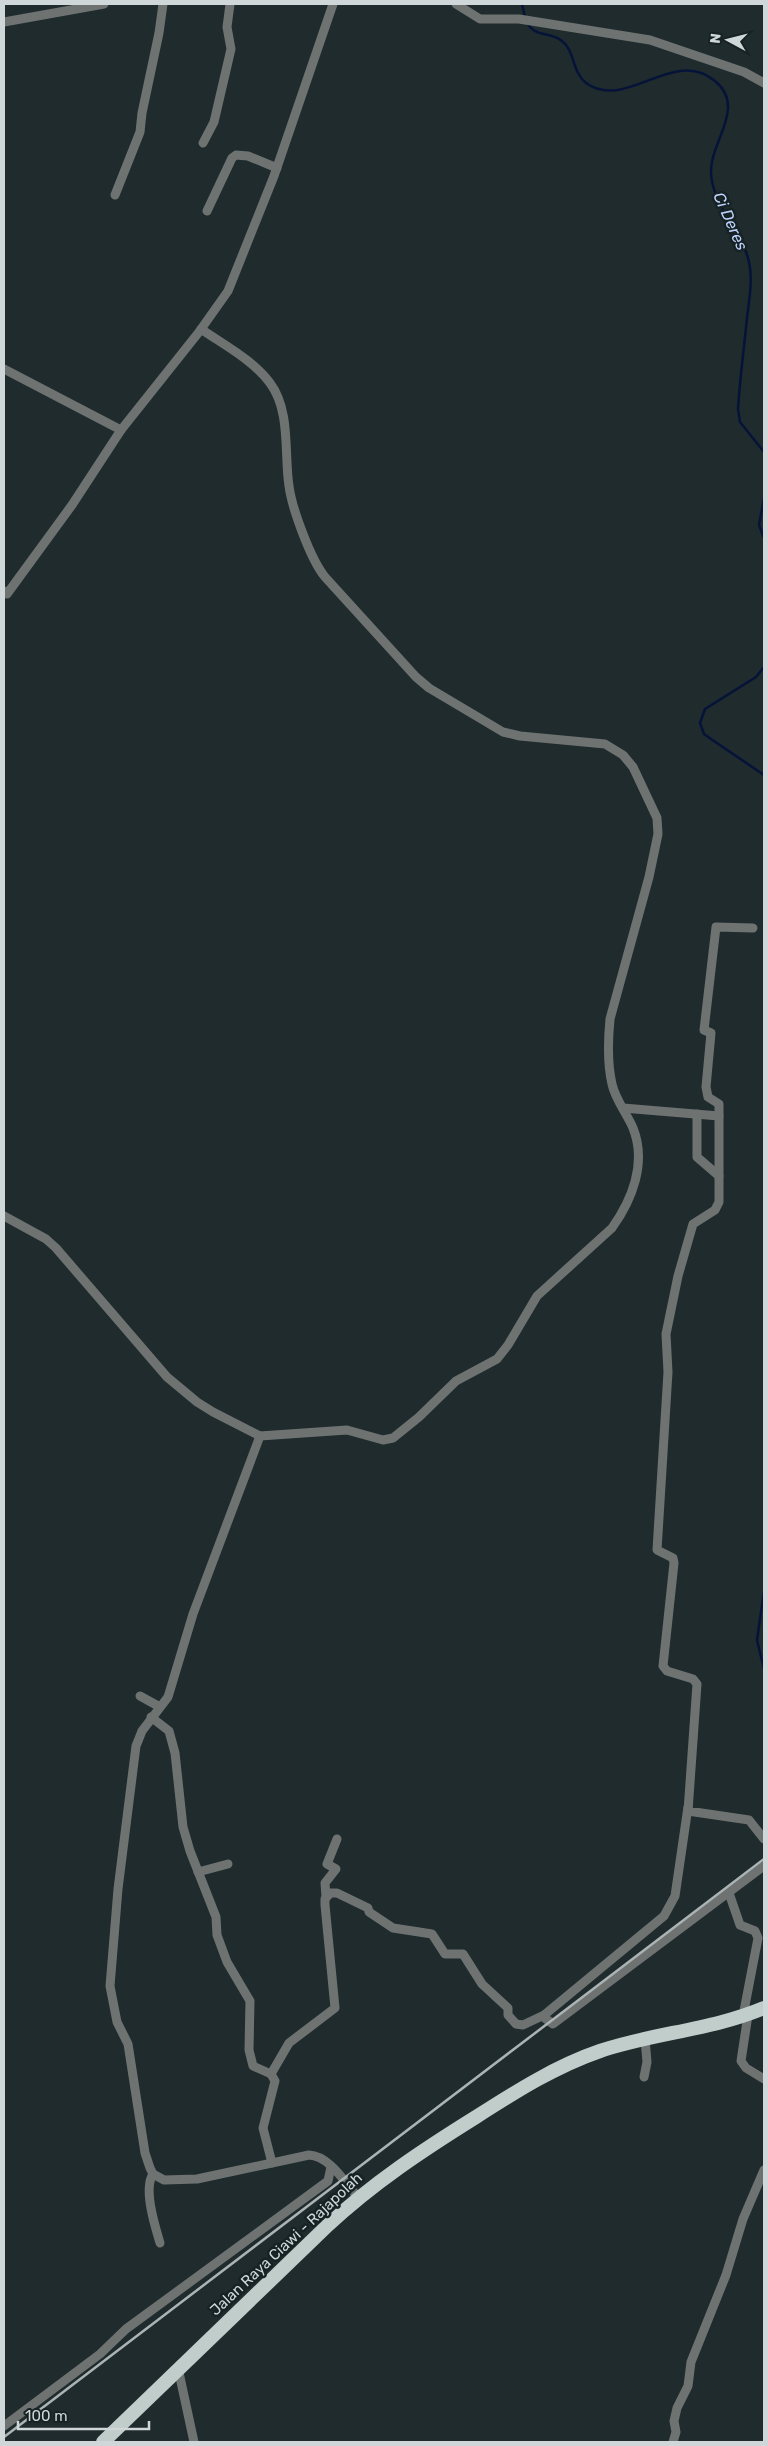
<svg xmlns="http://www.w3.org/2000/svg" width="768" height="2446" font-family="Rubik,sans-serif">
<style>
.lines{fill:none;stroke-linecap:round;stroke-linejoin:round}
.stream{stroke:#061339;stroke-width:2.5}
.minor{stroke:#6e7372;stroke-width:9}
.trunk{stroke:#c0cdca;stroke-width:14}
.rail{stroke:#acb3b5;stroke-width:2.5}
.labels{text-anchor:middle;stroke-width:5;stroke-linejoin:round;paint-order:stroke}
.street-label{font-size:15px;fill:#d0d7d8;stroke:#162223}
.water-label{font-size:16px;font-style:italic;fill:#bed3fe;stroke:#162223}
</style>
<rect width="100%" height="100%" fill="#202b2d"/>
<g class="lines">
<g class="stream">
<path d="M 522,4 L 525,17"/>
<path d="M 527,22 C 534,38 551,31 562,41 C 575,51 572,72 586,83 C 626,112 674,46 715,81 C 747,107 710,142 711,172 C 712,206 742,230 749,262 C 753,279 749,301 747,318 C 744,348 740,378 738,409 L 740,422 L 764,452"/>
<path d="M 764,498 L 759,525 L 764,538"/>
<path d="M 764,667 L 756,677 L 705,709 L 700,723 L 704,734 L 711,739 L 764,775"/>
<path d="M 764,1591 L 757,1640 L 764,1669"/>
</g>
<g class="minor">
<path d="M 456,4 L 480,19 L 519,19 L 650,40 L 744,72 L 764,83"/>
<path d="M 4,22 L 104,4"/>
<path d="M 203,143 L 214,122 L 231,49 L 227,27 L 230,4"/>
<path d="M 115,195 L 140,132 L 142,113 L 159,33 L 163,4"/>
<path d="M 207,211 L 232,158 L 236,155 L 248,156 L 277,168"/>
<path d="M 4,369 L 121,430 L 199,332 L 228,291 L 274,176 L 333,4"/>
<path d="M 4,591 L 7,594 L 72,505 L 121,430"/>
<path d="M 753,928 L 716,927 L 704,1030 L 711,1033 L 706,1087 L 708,1097 L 719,1104 L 719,1202 L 715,1210 L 693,1224 L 678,1276 L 666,1334 L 668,1372 L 657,1550 L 673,1558 L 674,1563 L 663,1666 L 667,1671 L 693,1679 L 697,1684 L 688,1811 L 749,1820 L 764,1839"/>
<path d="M 623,1108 L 719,1116"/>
<path d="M 697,1114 L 697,1157 L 719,1176"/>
<path d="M 4,1216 L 46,1239 L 56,1248 L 167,1377 L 197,1402 L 213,1412 L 260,1436 L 347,1430 L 383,1440 L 393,1438 L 419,1417 L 456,1381 L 497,1359 L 508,1345 L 537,1296 L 612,1228 C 632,1200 647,1163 633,1128 C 627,1114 615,1099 612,1084 C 607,1063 608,1040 610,1019 L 649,877 L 658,834 L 657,818 L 633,767 L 623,755 L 605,744 L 520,736 L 503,732 L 429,688 L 416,677 L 325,577 C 311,560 292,509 289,486 C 284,454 291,411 270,383 C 253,360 224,345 201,329"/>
<path d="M 260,1436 L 193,1614 L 168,1697 L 142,1731 L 136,1746 L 118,1889 L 110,1986 L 117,2022 L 128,2044 L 145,2153 L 150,2168 L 153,2174 L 164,2180 L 197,2179 L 309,2155 C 330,2156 345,2183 358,2197"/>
<path d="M 140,1696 L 160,1707"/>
<path d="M 151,1717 L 169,1731 L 175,1753 L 183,1827 L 190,1851 L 216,1917 L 217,1935 L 227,1962 L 250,2001 L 249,2050 L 253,2066 L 271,2074 L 275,2081 L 263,2128 L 272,2163"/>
<path d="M 198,1872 L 228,1864"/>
<path d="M 729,1893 L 740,1925 L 755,1931 L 758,1938 L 743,2016"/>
<path d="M 326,1897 L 325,1883 L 336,1869 L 327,1864 L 337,1839"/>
<path d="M 748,2015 L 741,2061 L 746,2068 L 764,2079"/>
<path d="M 543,2016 L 664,1916 L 675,1896 L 688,1807"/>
<path d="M 271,2074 L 289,2043 L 335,2008 L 325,1905 L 325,1899 L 330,1893 L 337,1893 L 368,1908 L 369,1912 L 393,1928 L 432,1934 L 445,1954 L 463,1954 L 482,1984 L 508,2008 L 508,2015 L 516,2024 L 523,2025 L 542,2016 L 553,2024 L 764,1866"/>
<path d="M 644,2077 L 647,2062 L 645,2039"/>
<path d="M 153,2174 C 143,2189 155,2226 160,2243"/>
<path d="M 178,2368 L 194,2442"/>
<path d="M 4,2426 L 100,2354 L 126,2329 L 328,2181 L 331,2167"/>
<path d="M 673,2442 L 676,2432 L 674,2421 L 677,2408 L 688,2386 L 691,2362 L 726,2275 L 743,2219 L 764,2170"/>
</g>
<path class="trunk" d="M 103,2442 L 327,2226 C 373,2183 423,2150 476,2117 C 515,2092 556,2066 600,2051 C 653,2033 712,2030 764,2008"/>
<path class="rail" d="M 4,2437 L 764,1859"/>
</g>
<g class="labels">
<g class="street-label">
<text transform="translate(286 2244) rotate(-43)" y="5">Jalan Raya Ciawi - Rajapolah</text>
</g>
<g class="water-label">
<text transform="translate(731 221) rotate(66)" y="6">Ci Deres</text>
</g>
</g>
<rect width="768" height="2446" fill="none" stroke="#d0d7d8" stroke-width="10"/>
<g transform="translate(728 40) rotate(277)" stroke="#162223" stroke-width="4" paint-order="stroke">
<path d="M0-4L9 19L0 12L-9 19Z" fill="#d0d7d8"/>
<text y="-8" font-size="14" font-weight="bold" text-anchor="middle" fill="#d0d7d8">N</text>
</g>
<path d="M18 2421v8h131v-8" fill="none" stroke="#d0d7d8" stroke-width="2.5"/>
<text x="25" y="2421" font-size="15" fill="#d0d7d8" stroke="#162223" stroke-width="4" paint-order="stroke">100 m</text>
</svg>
